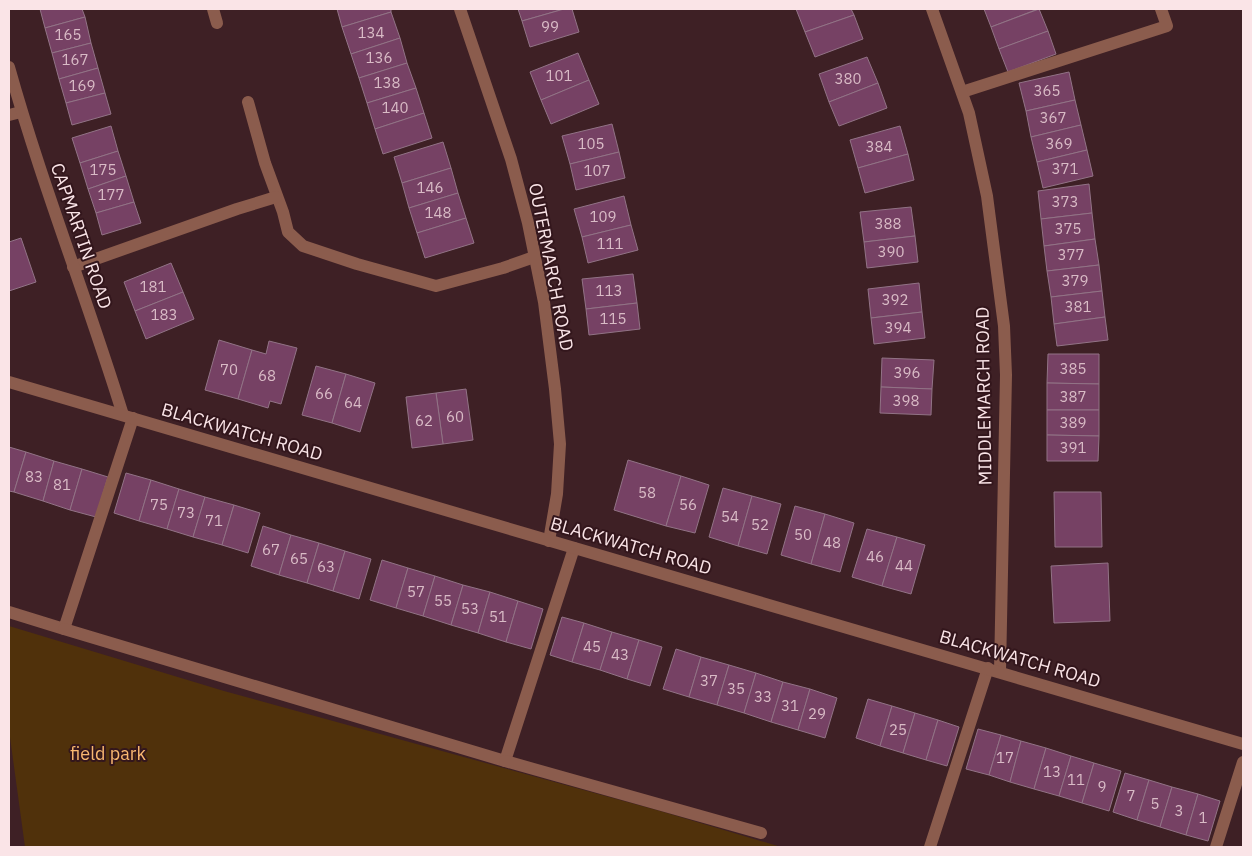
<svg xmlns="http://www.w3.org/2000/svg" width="1252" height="856" font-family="'IBM Plex Sans',sans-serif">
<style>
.green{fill:#50310b}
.building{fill:#764164;stroke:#927386}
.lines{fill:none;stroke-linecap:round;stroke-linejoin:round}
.service{stroke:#8b5c4d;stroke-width:12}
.minor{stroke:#8b5c4d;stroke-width:12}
.labels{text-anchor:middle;stroke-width:4;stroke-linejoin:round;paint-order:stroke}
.number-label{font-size:15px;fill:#d9bbc6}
.street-label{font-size:18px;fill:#fae4e7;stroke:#33161c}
.park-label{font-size:18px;fill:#fab871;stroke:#33161c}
</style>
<rect width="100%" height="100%" fill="#3e2025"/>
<path class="green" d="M 9,626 L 224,691 L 660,811 L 781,847 L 25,847 L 9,730 Z"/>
<g class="building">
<path d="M 40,9 L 82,9 L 85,17 L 45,28 Z"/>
<path d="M 337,9 L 391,9 L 391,12 L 342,27 Z"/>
<path d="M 518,9 L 564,9 L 522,21 Z"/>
<path d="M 564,9 L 572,9 L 579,32 L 530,47 L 522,21 Z"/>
<path d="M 796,9 L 851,9 L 854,15 L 805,32 Z"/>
<path d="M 984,9 L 1038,9 L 991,27 Z"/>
<path d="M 1039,9 L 1048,31 L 999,49 L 991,27 Z"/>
<path d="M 391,12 L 400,38 L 351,54 L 342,27 Z"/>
<path d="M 854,15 L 863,39 L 815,57 L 805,32 Z"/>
<path d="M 85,17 L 91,43 L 52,53 L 45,28 Z"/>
<path d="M 1048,31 L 1056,54 L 1008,72 L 999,49 Z"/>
<path d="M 400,38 L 407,63 L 359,78 L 351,54 Z"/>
<path d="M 91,43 L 98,68 L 59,79 L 52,53 Z"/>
<path d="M 578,53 L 589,80 L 541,100 L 530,72 Z"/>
<path d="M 867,57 L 878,83 L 829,102 L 819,74 Z"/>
<path d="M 407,63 L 416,88 L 367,103 L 359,78 Z"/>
<path d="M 98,68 L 105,93 L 66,103 L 59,79 Z"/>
<path d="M 1069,72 L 1075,100 L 1026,111 L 1019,83 Z"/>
<path d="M 589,80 L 599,104 L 551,124 L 541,100 Z"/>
<path d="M 878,83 L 887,108 L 839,126 L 829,102 Z"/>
<path d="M 416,88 L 424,113 L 375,129 L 367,103 Z"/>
<path d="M 105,93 L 111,114 L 72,125 L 66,103 Z"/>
<path d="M 1075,100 L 1081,125 L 1031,137 L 1026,111 Z"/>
<path d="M 424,113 L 432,138 L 383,154 L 375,129 Z"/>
<path d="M 612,124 L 619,152 L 570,164 L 562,136 Z"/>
<path d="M 1081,125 L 1087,150 L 1037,162 L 1031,137 Z"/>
<path d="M 111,126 L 118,151 L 80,163 L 72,138 Z"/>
<path d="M 900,126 L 908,154 L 858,168 L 850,140 Z"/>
<path d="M 443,142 L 451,168 L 402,183 L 394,157 Z"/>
<path d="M 1087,150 L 1093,176 L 1043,188 L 1037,162 Z"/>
<path d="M 118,151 L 126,176 L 88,189 L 80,163 Z"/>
<path d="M 619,152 L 625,178 L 576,190 L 570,164 Z"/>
<path d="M 908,154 L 914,180 L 865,193 L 858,168 Z"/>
<path d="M 451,168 L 458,193 L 409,208 L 402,183 Z"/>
<path d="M 126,176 L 134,202 L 96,213 L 88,189 Z"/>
<path d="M 1089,184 L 1092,213 L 1041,219 L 1038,191 Z"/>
<path d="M 458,193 L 466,218 L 417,233 L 409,208 Z"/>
<path d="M 624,196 L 631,225 L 582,237 L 574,209 Z"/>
<path d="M 134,202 L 141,223 L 102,235 L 96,213 Z"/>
<path d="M 911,207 L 915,236 L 864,242 L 860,212 Z"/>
<path d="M 1092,213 L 1095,239 L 1044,246 L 1041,219 Z"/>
<path d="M 466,218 L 474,243 L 425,258 L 417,233 Z"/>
<path d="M 631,225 L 638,250 L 588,263 L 582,237 Z"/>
<path d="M 915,236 L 918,262 L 867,268 L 864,242 Z"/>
<path d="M 21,238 L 36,282 L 9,291 L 9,242 Z"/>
<path d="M 1095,239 L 1099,265 L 1047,271 L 1044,246 Z"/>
<path d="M 171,263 L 183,292 L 135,311 L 124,282 Z"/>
<path d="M 1099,265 L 1102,291 L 1051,297 L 1047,271 Z"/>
<path d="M 633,274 L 637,303 L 586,309 L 582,279 Z"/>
<path d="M 919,283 L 922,312 L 871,318 L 868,289 Z"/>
<path d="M 1102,291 L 1105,317 L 1054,324 L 1051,297 Z"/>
<path d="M 183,292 L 194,319 L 146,339 L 135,311 Z"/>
<path d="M 637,303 L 640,329 L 589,335 L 586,309 Z"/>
<path d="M 922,312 L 925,338 L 874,344 L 871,318 Z"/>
<path d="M 1105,317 L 1108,340 L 1057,346 L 1054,324 Z"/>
<path d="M 219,340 L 252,350 L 238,399 L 205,390 Z"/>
<path d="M 269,341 L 297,348 L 281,404 L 270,401 L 268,408 L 238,399 L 252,350 L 266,354 Z"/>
<path d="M 1048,354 L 1099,354 L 1099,384 L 1047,383 Z"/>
<path d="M 882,358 L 934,360 L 932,389 L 881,387 Z"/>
<path d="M 316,366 L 346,374 L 332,423 L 302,415 Z"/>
<path d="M 346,374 L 375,383 L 360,432 L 332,423 Z"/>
<path d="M 1047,383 L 1099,384 L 1099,410 L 1047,410 Z"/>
<path d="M 881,387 L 932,389 L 931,415 L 880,413 Z"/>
<path d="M 466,389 L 473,440 L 443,444 L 436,393 Z"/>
<path d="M 436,393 L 443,444 L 412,448 L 406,397 Z"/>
<path d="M 1047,410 L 1099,410 L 1099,436 L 1047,435 Z"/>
<path d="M 1047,435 L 1099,436 L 1098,461 L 1047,461 Z"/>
<path d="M 9,447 L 26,452 L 14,492 L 9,491 Z"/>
<path d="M 26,452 L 54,461 L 43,501 L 14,492 Z"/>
<path d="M 628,460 L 681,476 L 666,526 L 614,510 Z"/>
<path d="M 54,461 L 82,469 L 70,510 L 43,501 Z"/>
<path d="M 82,469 L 108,477 L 96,517 L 70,510 Z"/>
<path d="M 126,473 L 151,480 L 139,521 L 114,513 Z"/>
<path d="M 681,476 L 709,485 L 695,533 L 666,526 Z"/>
<path d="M 151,480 L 179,489 L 167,529 L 139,521 Z"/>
<path d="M 723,488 L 752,496 L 738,546 L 709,537 Z"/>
<path d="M 179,489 L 205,497 L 193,537 L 167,529 Z"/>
<path d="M 1054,492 L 1101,492 L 1102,547 L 1055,547 Z"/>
<path d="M 752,496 L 781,504 L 767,554 L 738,546 Z"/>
<path d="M 205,497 L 234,505 L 222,545 L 193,537 Z"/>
<path d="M 234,505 L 260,513 L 248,553 L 222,545 Z"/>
<path d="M 795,506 L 825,514 L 811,564 L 781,555 Z"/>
<path d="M 825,514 L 854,523 L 840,572 L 811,564 Z"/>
<path d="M 263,526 L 291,535 L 279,575 L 251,566 Z"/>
<path d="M 867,529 L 897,537 L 882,586 L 852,577 Z"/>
<path d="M 291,535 L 319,543 L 307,583 L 279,575 Z"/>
<path d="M 897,537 L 925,545 L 911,594 L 882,586 Z"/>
<path d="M 319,543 L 345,551 L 333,591 L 307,583 Z"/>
<path d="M 345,551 L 371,559 L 359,599 L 333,591 Z"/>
<path d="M 382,560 L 408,568 L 396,608 L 370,600 Z"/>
<path d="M 1108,563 L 1110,621 L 1054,623 L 1051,566 Z"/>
<path d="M 408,568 L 435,576 L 423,616 L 396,608 Z"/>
<path d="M 435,576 L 463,585 L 451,625 L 423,616 Z"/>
<path d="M 463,585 L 490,592 L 478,633 L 451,625 Z"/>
<path d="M 490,592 L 518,601 L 506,642 L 478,633 Z"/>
<path d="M 518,601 L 543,609 L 531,649 L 506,642 Z"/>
<path d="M 562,617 L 584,623 L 572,662 L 550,655 Z"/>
<path d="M 584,623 L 612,632 L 600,670 L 572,662 Z"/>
<path d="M 612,632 L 639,640 L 627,679 L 600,670 Z"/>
<path d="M 639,640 L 662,647 L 650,686 L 627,679 Z"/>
<path d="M 676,649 L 701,657 L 689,697 L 663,689 Z"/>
<path d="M 701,657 L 729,665 L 717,705 L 689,697 Z"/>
<path d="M 729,665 L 756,673 L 744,713 L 717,705 Z"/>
<path d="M 756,673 L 783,682 L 771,722 L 744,713 Z"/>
<path d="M 783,682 L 810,689 L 798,730 L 771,722 Z"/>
<path d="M 810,689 L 837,698 L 825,738 L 798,730 Z"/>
<path d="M 868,699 L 892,706 L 880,746 L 856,738 Z"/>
<path d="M 892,706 L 915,713 L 903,753 L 880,746 Z"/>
<path d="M 915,713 L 938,720 L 926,760 L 903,753 Z"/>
<path d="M 938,720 L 959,727 L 947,766 L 926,760 Z"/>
<path d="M 978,729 L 1001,735 L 989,775 L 966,769 Z"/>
<path d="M 1001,735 L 1021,741 L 1010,782 L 989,775 Z"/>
<path d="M 1021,741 L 1046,748 L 1034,789 L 1010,782 Z"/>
<path d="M 1046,748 L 1071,756 L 1059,796 L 1034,789 Z"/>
<path d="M 1071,756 L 1094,763 L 1082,803 L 1059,796 Z"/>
<path d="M 1094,763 L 1121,771 L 1109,811 L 1082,803 Z"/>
<path d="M 1125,773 L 1149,780 L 1137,820 L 1113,812 Z"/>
<path d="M 1149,780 L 1172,787 L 1160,827 L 1137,820 Z"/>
<path d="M 1172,787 L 1198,794 L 1186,835 L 1160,827 Z"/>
<path d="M 1198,794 L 1220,801 L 1208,841 L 1186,835 Z"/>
</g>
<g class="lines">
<g class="service">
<path d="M 213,9 L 217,23"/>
<path d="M 962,92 L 1167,26 L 1161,9"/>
<path d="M 248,102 L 265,163 L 283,212 L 288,232 L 303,246 L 357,264 L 436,286 L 503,268 L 534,257"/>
<path d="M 9,115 L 21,112"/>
<path d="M 73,267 L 237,209 L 276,197"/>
<path d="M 9,612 L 64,629 L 133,418"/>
<path d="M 64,629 L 505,761 L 574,548"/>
<path d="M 505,761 L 761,833"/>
<path d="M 930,847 L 988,668"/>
<path d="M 1216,847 L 1243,762"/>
</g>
<g class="minor">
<path d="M 460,9 L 511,159 L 528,223 L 544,302 L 555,389 L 560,444 L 557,494 L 549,541"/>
<path d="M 932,9 L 969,113 L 987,196 L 1004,326 L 1006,375 L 1000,671"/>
<path d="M 9,67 C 42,185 87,298 123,415"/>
<path d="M 9,382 L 1243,744"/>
</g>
</g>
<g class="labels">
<g class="number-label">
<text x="550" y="32">99</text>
<text x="371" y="38">134</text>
<text x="68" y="40">165</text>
<text x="379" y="63">136</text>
<text x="75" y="65">167</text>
<text x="559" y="81">101</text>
<text x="848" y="84">380</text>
<text x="387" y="88">138</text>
<text x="82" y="91">169</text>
<text x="1047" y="96">365</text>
<text x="395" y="113">140</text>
<text x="1053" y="123">367</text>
<text x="591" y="149">105</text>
<text x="1059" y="149">369</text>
<text x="879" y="152">384</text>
<text x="1065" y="174">371</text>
<text x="103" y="175">175</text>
<text x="597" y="176">107</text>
<text x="430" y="193">146</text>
<text x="111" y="200">177</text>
<text x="1065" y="207">373</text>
<text x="438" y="218">148</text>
<text x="603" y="222">109</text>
<text x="888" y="229">388</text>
<text x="1068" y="234">375</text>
<text x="610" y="249">111</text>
<text x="891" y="257">390</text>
<text x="1071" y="260">377</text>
<text x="1075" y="286">379</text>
<text x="153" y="292">181</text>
<text x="609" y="296">113</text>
<text x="895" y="305">392</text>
<text x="1078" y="312">381</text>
<text x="164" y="320">183</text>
<text x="613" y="324">115</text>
<text x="898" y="333">394</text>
<text x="1073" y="374">385</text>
<text x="229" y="375">70</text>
<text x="907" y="378">396</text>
<text x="267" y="381">68</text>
<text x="324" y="399">66</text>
<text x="1073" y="402">387</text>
<text x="906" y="406">398</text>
<text x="353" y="408">64</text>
<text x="455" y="422">60</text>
<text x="424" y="426">62</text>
<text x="1073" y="428">389</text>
<text x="1073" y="453">391</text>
<text x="34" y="482">83</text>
<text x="62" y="490">81</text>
<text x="647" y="498">58</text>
<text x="159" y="510">75</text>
<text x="688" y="510">56</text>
<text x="186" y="518">73</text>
<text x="730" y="522">54</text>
<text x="214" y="526">71</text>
<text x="760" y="530">52</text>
<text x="803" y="540">50</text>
<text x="832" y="548">48</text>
<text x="271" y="555">67</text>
<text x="875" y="562">46</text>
<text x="299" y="564">65</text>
<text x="904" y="571">44</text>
<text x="326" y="572">63</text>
<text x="416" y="597">57</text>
<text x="443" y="606">55</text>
<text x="470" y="614">53</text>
<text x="498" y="622">51</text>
<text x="592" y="652">45</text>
<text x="620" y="660">43</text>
<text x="709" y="686">37</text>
<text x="736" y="694">35</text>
<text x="763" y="702">33</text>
<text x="790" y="711">31</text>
<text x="817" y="719">29</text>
<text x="898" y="735">25</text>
<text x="1005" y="763">17</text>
<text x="1052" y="777">13</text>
<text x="1076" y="785">11</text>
<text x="1102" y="792">9</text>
<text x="1131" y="801">7</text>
<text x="1155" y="809">5</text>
<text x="1179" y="816">3</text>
<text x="1203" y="823">1</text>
</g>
<g class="street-label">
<text transform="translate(81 236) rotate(71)" y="6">CAPMARTIN ROAD</text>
<text transform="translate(551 267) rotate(79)" y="6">OUTERMARCH ROAD</text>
<text transform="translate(984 396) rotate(-91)" y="6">MIDDLEMARCH ROAD</text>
<text transform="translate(242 432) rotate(16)" y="6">BLACKWATCH ROAD</text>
<text transform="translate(631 546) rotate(16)" y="6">BLACKWATCH ROAD</text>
<text transform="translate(1020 659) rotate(16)" y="6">BLACKWATCH ROAD</text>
</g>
<g class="park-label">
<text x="108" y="760">field park</text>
</g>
</g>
<rect width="1252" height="856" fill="none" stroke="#fae4e7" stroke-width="20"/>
</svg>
